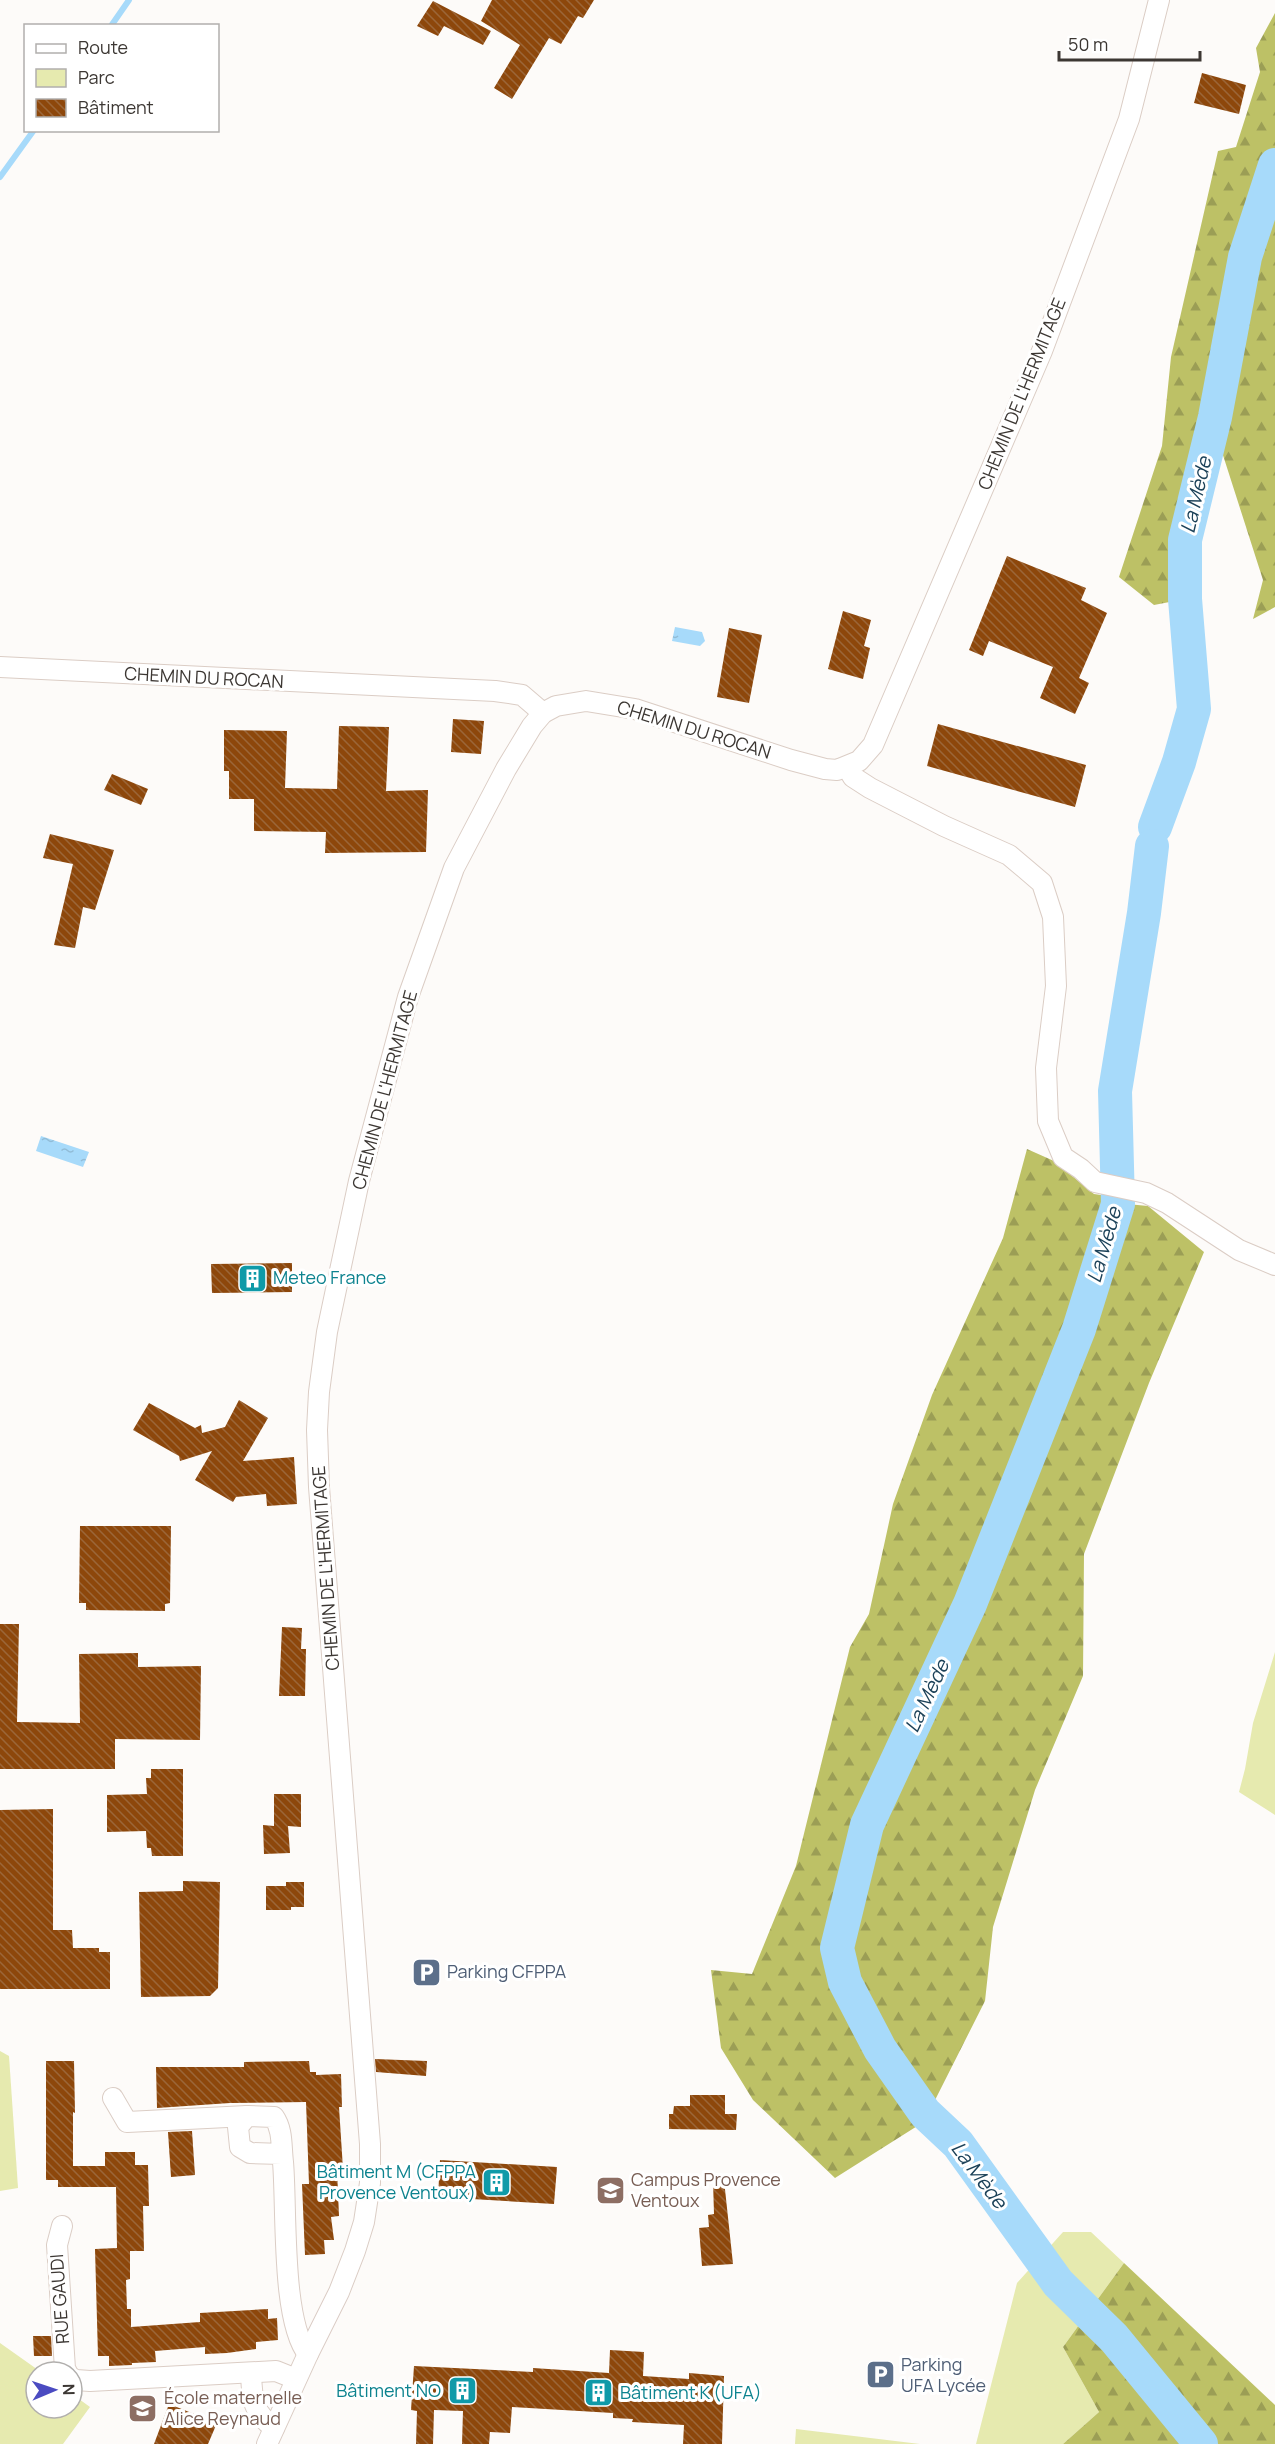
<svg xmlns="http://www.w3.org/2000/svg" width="1275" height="2444" font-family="Manrope,sans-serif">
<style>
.green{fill:#e6eaaf}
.forest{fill:url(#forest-firs)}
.water{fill:url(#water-ripples)}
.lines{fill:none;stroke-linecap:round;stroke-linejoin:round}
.stream{stroke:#a7dafa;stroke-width:6}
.river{stroke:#a7dafa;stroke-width:34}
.building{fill:url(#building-back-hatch)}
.minor-casing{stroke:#dbcdc5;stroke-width:22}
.minor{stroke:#fff;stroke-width:20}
.labels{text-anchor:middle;stroke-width:6;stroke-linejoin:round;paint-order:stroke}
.street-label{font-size:18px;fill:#3c3733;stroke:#fff}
.culture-label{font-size:18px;fill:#0d838f;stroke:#fff;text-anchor:start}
.service-label{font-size:18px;fill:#4e5e75;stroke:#fff;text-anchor:start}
.education-label{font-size:18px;fill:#785e54;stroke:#fff;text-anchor:start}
.water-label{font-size:20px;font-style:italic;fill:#1c4259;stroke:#fff}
</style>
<defs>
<pattern id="forest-firs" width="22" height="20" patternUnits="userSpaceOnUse" patternTransform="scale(1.5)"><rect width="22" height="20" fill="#bdc166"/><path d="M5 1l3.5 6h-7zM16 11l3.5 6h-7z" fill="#9b9e55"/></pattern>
<pattern id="water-ripples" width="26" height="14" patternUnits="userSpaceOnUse" patternTransform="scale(1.5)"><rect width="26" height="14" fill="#a7dafa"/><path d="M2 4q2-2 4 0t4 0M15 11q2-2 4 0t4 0" fill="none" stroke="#91bcd7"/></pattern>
<pattern id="building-back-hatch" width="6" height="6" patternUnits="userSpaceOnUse" patternTransform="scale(1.5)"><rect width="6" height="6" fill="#8d470b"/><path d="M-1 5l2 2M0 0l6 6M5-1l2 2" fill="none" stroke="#9b6639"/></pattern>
</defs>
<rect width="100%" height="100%" fill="#fdfbf9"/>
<g class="green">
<path d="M 1275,1652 L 1275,1815 L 1239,1792 L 1245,1769 L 1253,1723 Z"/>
<path d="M 0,2051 L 9,2056 L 18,2188 L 0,2191 Z"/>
<path d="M 1063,2232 L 1091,2232 L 1124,2263 L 1063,2347 L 1099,2412 L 1063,2444 L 976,2444 L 1017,2283 Z"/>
<path d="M 0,2343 L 41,2372 L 36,2372 L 36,2408 L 72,2408 L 72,2394 L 90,2407 L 63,2444 L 0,2444 Z"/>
<path d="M 796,2429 L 920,2444 L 795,2444 Z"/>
</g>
<g class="forest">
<path d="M 1275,13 L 1275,607 L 1253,619 L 1263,580 L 1213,424 L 1185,540 L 1185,599 L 1154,605 L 1119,577 L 1162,446 L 1171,357 L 1218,151 L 1236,147 L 1260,72 L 1256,48 Z"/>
<path d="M 1027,1149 L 1054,1161 L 1094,1194 L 1108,1196 L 1109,1210 L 1069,1338 L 960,1608 L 859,1826 L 828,1950 L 839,1992 L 876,2060 L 922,2123 L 835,2178 L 753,2100 L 721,2048 L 711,1970 L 752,1974 L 796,1866 L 850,1647 L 869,1614 L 893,1504 L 932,1395 L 1003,1238 Z"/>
<path d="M 1127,1204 L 1148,1206 L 1204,1252 L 1149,1383 L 1084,1554 L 1083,1676 L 1035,1790 L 993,1927 L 985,2001 L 931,2108 L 883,2043 L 853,1980 L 844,1949 L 873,1828 L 980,1602 L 1088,1328 Z"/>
<path d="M 1124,2263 L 1275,2405 L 1275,2444 L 1063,2444 L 1099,2412 L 1063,2347 Z"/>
</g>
<g class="water">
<path d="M 675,627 L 702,632 L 705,641 L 700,646 L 672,641 Z"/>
<path d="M 41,1136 L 89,1152 L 83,1167 L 36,1151 Z"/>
</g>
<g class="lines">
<g class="stream">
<path d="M 111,26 L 129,0"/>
<path d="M 0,177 L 34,130"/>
</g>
<g class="river">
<path d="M 1155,827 L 1179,762 L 1194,709 L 1185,599 L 1185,540 L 1215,417 L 1245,257 L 1275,165"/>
<path d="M 1152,846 L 1144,913 L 1115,1091 L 1118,1204 L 1079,1329 L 970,1604 L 867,1825 L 837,1948 L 845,1982 L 880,2049 L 925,2113 L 958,2144 L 1058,2283 L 1114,2338 L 1201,2444"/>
</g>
</g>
<g class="building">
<path d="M 492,0 L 594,0 L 583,18 L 578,16 L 561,44 L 549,38 L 512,99 L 494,88 L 520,45 L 481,21 Z"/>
<path d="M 433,1 L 491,31 L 483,45 L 444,26 L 438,36 L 417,26 Z"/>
<path d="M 1202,73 L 1246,85 L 1239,114 L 1194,103 Z"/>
<path d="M 1007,556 L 1086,588 L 1081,600 L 1107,613 L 1079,678 L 1089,683 L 1075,714 L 1040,698 L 1053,667 L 989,641 L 983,656 L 969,650 Z"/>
<path d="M 843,611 L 871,620 L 864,646 L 870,648 L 863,679 L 828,669 Z"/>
<path d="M 729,628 L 762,635 L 749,703 L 717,697 Z"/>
<path d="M 453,719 L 484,721 L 481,754 L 451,752 Z"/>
<path d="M 938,724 L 1086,765 L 1075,807 L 927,766 Z"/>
<path d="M 339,726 L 389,727 L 386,791 L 428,790 L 426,852 L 325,853 L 326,832 L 254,831 L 254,799 L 229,799 L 229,771 L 224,771 L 224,730 L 287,731 L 285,788 L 337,789 Z"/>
<path d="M 112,774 L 148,789 L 141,805 L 104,790 Z"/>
<path d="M 50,834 L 114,850 L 95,910 L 83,907 L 75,948 L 54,945 L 73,864 L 43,858 Z"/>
<path d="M 292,1263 L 292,1292 L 212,1293 L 211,1264 Z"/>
<path d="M 239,1400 L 268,1418 L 243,1461 L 294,1457 L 297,1504 L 267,1506 L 266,1494 L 236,1497 L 233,1502 L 195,1480 L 212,1451 L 180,1461 L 179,1456 L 133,1430 L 149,1403 L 195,1428 L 201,1425 L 202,1433 L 225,1427 Z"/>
<path d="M 80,1526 L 171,1526 L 170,1603 L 165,1604 L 165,1611 L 86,1610 L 86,1603 L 79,1603 Z"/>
<path d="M 0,1624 L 19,1624 L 17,1722 L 80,1723 L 79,1654 L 138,1653 L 138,1667 L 201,1666 L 200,1740 L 115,1739 L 115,1769 L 0,1769 Z"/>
<path d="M 282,1627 L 302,1628 L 301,1649 L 306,1649 L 305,1696 L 279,1696 Z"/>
<path d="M 151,1769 L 183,1769 L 183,1856 L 152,1856 L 151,1848 L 147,1848 L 146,1831 L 107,1832 L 107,1795 L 147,1794 L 146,1778 L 151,1778 Z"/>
<path d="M 274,1794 L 301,1794 L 301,1827 L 288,1826 L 290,1853 L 264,1854 L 263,1825 L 274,1826 Z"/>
<path d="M 53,1809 L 53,1930 L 72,1930 L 73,1948 L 99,1948 L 99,1952 L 110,1952 L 110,1989 L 0,1989 L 0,1810 Z"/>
<path d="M 183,1881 L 220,1882 L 218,1988 L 210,1996 L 141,1997 L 139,1892 L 183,1891 Z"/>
<path d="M 286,1882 L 304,1882 L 304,1907 L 291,1907 L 291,1910 L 266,1910 L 266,1886 L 286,1886 Z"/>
<path d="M 375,2059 L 427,2061 L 426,2076 L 376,2072 Z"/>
<path d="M 46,2061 L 74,2061 L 75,2113 L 73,2112 L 73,2166 L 105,2166 L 105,2152 L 135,2152 L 135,2165 L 148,2165 L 149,2206 L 143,2206 L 144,2251 L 130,2251 L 130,2279 L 126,2280 L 127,2309 L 131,2309 L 131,2327 L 200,2322 L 200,2313 L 268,2309 L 268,2319 L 277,2318 L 278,2340 L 256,2342 L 256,2349 L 227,2353 L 205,2354 L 205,2347 L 155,2351 L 156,2362 L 132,2363 L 132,2365 L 109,2366 L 109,2356 L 98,2356 L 95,2249 L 117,2248 L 116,2187 L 58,2187 L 58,2180 L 46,2180 Z"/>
<path d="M 309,2061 L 310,2072 L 316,2072 L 316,2075 L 341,2074 L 342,2107 L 339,2107 L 343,2169 L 337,2169 L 339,2216 L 331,2217 L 334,2240 L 324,2240 L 325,2254 L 305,2255 L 302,2184 L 309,2184 L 306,2102 L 230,2103 L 157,2108 L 156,2067 L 244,2067 L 244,2062 Z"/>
<path d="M 690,2095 L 725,2095 L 725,2114 L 737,2114 L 736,2130 L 669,2129 L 669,2114 L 673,2114 L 674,2106 L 690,2106 Z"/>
<path d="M 192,2131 L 195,2175 L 171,2177 L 168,2132 Z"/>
<path d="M 440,2160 L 557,2167 L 554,2204 L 438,2197 Z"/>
<path d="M 724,2180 L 733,2264 L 702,2266 L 699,2228 L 709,2227 L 708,2215 L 714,2214 L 713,2181 Z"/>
<path d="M 33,2336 L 51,2336 L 52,2356 L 34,2356 Z"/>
<path d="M 610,2350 L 644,2352 L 643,2376 L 689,2379 L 689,2373 L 724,2376 L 722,2444 L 683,2444 L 684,2425 L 632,2422 L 633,2419 L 613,2418 L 613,2413 L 512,2407 L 510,2433 L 490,2432 L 489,2444 L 462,2444 L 463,2411 L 434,2410 L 433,2444 L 416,2444 L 417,2411 L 411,2410 L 414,2366 L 533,2372 L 533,2368 L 609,2373 Z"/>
<path d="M 169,2404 L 217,2423 L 208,2444 L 154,2444 Z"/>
</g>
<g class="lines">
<defs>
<g id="minor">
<path d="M 0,667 L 495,691 L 522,695 L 543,713"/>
<path d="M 847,767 L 853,777 L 870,788 L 944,826 L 1009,855 L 1042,883 L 1053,917 L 1056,986 L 1046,1068 L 1048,1121 L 1063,1157 L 1081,1169 L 1095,1182 L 1146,1193 L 1167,1203 L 1239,1250 L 1275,1265"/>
<path d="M 113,2098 L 127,2122 L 247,2116"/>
<path d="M 282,2154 L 250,2153 L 240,2147 L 238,2127 L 247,2116 L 274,2117 C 283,2130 281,2146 283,2162 C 287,2207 281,2321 308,2354"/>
<path d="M 62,2226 L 57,2245 L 65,2369 L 67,2372"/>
<path d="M 251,2373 C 252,2399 252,2411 274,2428"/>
<path d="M 72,2378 L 76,2380 L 90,2381 L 276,2371 L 296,2379"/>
<path d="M 267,2444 L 308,2354 L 339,2292 L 355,2251 L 364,2222 L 370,2183 L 370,2144 L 319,1487 L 317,1430 L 319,1392 L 327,1332 L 359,1181 L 408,997 L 454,868 L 506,769 L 532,726 L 543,713 L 556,706 L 586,701 L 635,709 L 791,760 L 825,769 L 837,770 L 859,761 L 873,745 L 1042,351 L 1129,119 L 1159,0"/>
</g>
</defs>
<use href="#minor" class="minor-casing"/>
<use href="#minor" class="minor"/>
</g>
<defs>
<symbol id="building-square" viewBox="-11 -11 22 22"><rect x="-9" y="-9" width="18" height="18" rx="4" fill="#0f9aa8" stroke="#fff"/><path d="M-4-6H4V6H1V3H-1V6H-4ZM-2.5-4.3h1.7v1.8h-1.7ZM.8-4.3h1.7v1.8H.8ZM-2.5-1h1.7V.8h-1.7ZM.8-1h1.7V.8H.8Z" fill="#fff"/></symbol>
<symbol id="parking-square" viewBox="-11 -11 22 22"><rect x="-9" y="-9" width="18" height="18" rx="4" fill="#5c6f8a" stroke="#fff"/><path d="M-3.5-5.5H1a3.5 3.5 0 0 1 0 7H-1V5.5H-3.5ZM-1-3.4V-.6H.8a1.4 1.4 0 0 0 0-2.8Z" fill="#fff"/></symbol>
<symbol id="school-square" viewBox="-11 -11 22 22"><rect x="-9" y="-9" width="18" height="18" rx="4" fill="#8d6e63" stroke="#fff"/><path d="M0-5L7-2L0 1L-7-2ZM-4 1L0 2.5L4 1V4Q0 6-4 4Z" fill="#fff"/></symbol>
</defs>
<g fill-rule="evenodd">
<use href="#building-square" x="236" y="1262" width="33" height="33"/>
<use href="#parking-square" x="410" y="1956" width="33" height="33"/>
<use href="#building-square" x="480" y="2166" width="33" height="33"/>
<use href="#school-square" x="594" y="2174" width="33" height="33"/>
<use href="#parking-square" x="864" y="2358" width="33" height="33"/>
<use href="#building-square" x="446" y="2374" width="33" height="33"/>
<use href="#building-square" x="582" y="2376" width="33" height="33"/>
<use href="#school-square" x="126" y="2392" width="33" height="33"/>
</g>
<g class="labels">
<g class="street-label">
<text transform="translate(1022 394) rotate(-68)" y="6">CHEMIN DE L'HERMITAGE</text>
<text transform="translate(204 678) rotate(3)" y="6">CHEMIN DU ROCAN</text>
<text transform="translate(694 730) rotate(17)" y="6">CHEMIN DU ROCAN</text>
<text transform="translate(385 1090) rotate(-75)" y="6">CHEMIN DE L'HERMITAGE</text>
<text transform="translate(326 1568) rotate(-94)" y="6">CHEMIN DE L'HERMITAGE</text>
<text transform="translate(60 2299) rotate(-94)" y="6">RUE GAUDI</text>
</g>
<g class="culture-label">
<text x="273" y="1284">Meteo France</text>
<text x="476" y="2178" text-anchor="end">Bâtiment M (CFPPA<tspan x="476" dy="21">Provence Ventoux)</tspan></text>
<text x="441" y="2397" text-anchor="end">Bâtiment NO</text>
<text x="620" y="2399">Bâtiment K (UFA)</text>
</g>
<g class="service-label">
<text x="447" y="1978">Parking CFPPA</text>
<text x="901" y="2371">Parking<tspan x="901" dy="21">UFA Lycée</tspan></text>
</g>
<g class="education-label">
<text x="631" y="2186">Campus Provence<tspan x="631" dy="21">Ventoux</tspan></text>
<text x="164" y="2404">École maternelle<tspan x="164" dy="21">Alice Reynaud</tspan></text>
</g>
<g class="water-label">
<text transform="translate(1196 495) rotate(-77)" y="7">La Mède</text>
<text transform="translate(1104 1245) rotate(-74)" y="7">La Mède</text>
<text transform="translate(927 1696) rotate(-65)" y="7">La Mède</text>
<text transform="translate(979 2175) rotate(53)" y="7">La Mède</text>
</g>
</g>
<rect x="24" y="24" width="195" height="108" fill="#ffffff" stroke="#b1afad" stroke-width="1.5"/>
<rect x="36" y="44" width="30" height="9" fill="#ffffff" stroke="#b1afad" stroke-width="1.5"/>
<text x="78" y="54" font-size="18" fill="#3c3733">Route</text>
<rect x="36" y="69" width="30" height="18" fill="#e6eaaf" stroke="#b1afad" stroke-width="1.5"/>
<text x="78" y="84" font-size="18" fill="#3c3733">Parc</text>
<rect x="36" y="99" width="30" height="18" fill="url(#building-back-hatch)" stroke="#b1afad" stroke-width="1.5"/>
<text x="78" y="114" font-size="18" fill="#3c3733">Bâtiment</text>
<g transform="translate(54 2390) rotate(88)"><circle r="28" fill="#ffffff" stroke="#b1afad" stroke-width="1.5"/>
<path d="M0-4.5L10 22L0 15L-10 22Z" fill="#4b4bc1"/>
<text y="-9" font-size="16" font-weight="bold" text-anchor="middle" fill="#3c3733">N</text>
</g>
<path d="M1059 51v9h141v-9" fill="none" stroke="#3c3733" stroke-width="3"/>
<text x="1068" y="51" font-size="18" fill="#3c3733" stroke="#ffffff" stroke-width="4.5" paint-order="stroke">50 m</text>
</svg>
